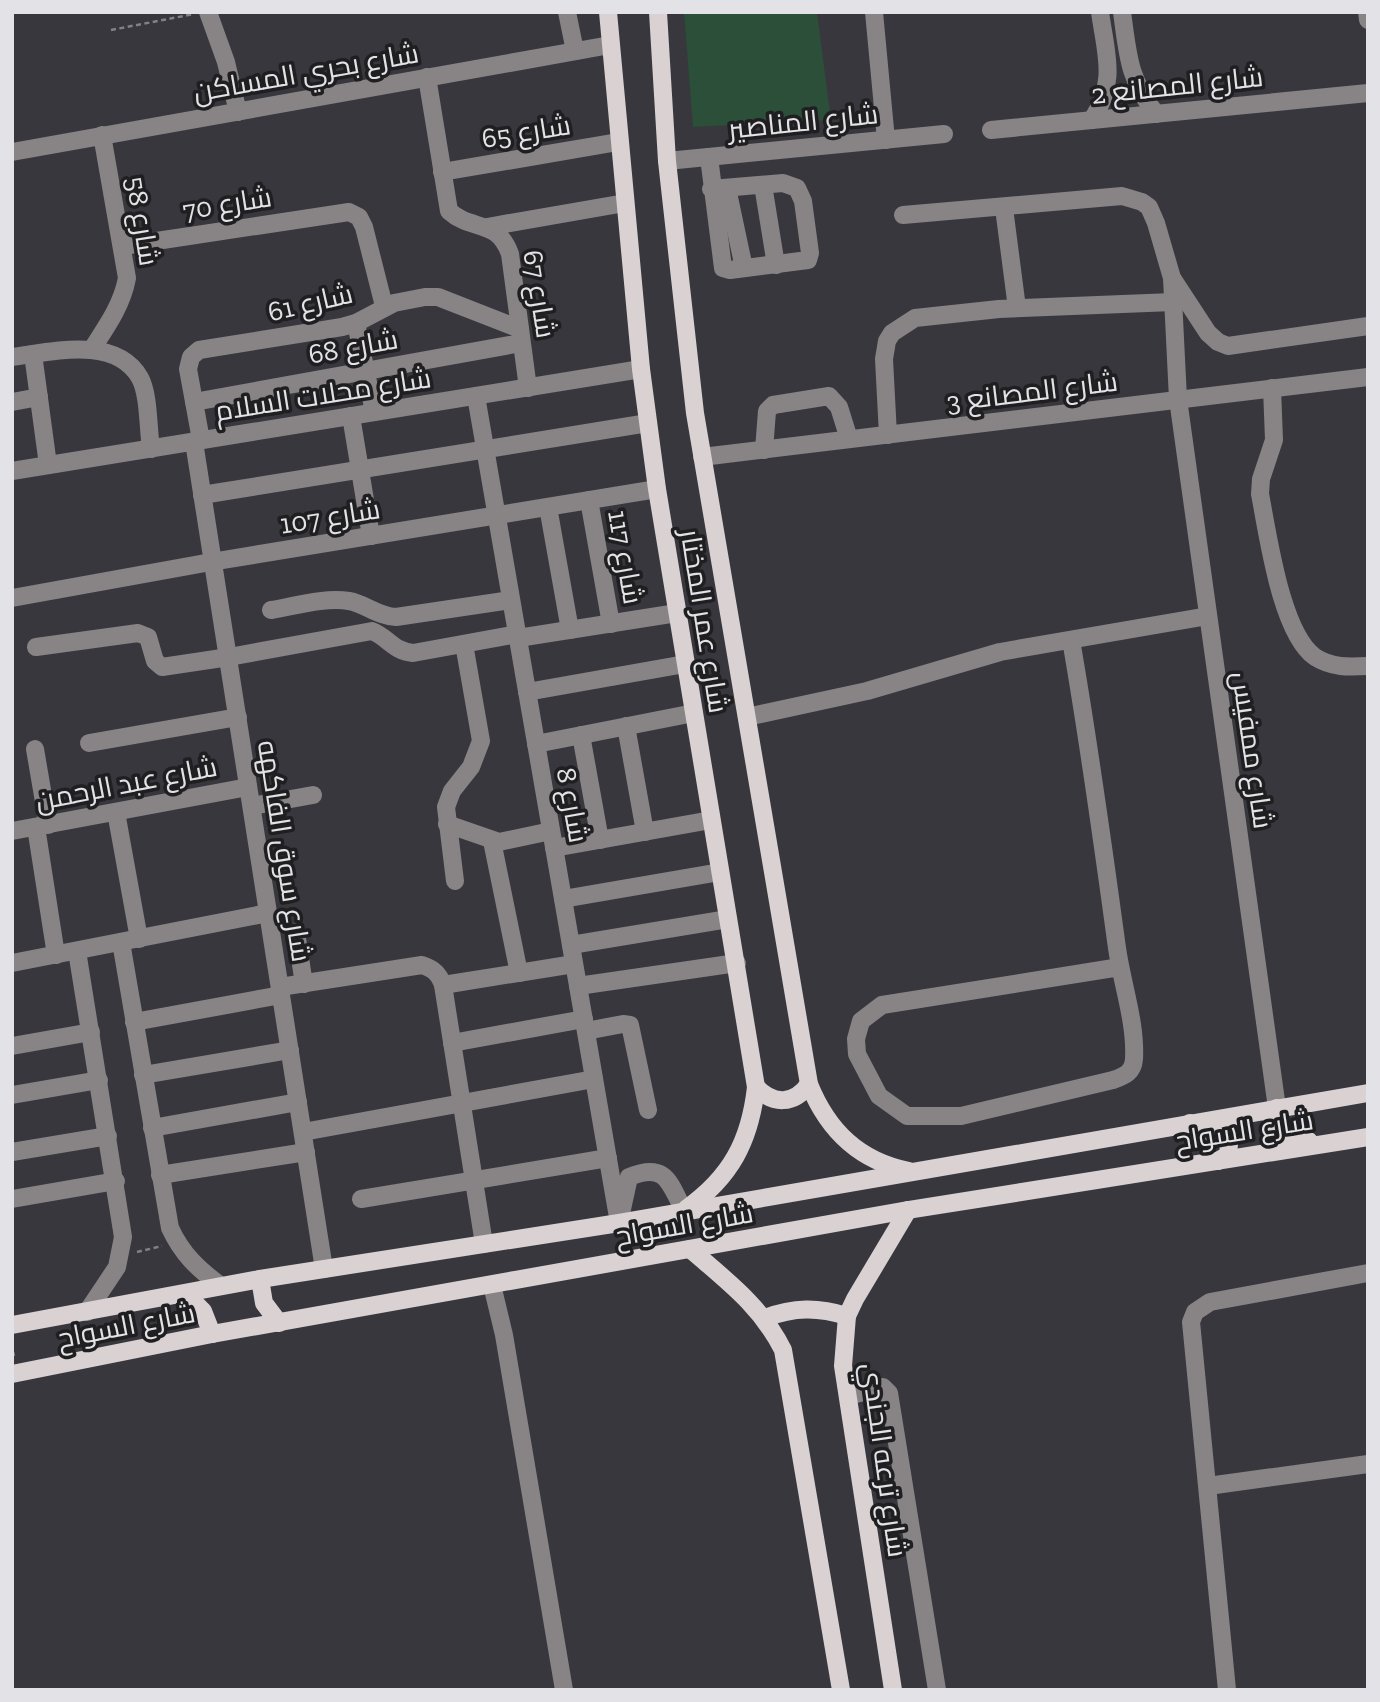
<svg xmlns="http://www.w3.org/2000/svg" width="1380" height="1702" font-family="'Zilla Slab',Cairo,serif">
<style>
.green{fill:#2b4f38}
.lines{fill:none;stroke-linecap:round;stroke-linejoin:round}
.path{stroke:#818186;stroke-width:2.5;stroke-dasharray:5 3.5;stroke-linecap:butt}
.minor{stroke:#888485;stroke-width:18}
.major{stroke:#d9d1d2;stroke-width:18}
.labels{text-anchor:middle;stroke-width:7;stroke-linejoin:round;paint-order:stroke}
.street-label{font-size:28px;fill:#e3e3e7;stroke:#1f1f21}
</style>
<rect width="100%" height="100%" fill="#37373d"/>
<path class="green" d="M 684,12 L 817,12 L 831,120 L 693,127 Z"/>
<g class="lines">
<g class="path">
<path d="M 111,30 L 194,14"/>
<path d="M 137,1252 L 162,1246"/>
<path d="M 109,1322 L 110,1337"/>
<path d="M 12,1344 L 14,1356"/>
</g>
<g class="minor">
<path d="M 208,12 L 226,62 L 238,112"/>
<path d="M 567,12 L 575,51"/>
<path d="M 874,12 L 886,140"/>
<path d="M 1122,12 C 1128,55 1128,78 1156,114"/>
<path d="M 1367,12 L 1368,20"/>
<path d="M 427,77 L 449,211 C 472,232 497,218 510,254 L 528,388"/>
<path d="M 1092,120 C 1117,81 1106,55 1100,12"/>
<path d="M 991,130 L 1368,93"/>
<path d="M 12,152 L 610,45"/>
<path d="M 709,157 L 723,268 L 730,270 L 808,260 L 810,253 L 803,201 L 797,188 L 783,183 L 711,189"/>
<path d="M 667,161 L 944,134"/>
<path d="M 442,172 L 618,142"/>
<path d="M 763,185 L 776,265"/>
<path d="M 727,188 L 744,268"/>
<path d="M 1004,208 L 1017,308"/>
<path d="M 903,215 L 1122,196 L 1142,202 L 1149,207 L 1156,223 L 1172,278 L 1208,333 L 1218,342 L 1228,346 L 1368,326"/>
<path d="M 487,227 L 625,203"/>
<path d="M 123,246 L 349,212 L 359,217 L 364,227 L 384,306"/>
<path d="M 1172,278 L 1178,399 L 1277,1108"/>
<path d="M 356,323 L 374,412"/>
<path d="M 92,349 C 107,326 122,305 127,278 L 102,135"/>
<path d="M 33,354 L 48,465"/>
<path d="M 12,357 C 51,352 116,335 140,378 C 149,394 148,429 151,449"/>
<path d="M 1272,388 L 1274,440 L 1261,479 L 1260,494 C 1268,535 1281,633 1315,657 C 1332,668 1349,667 1368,666"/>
<path d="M 476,396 L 619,1223"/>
<path d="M 12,402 L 39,397"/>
<path d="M 194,402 L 521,343"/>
<path d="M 351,416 L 371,536"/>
<path d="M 888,435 L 884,359 L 887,341 L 892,333 L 915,318 L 999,309 L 1173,302"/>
<path d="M 201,440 L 188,369 L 191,357 L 199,350 L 342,327 L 356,323 L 394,303 L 425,297 L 438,297 L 520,329"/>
<path d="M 194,442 L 324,1269"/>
<path d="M 764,450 L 767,411 L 773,405 L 829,396 L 839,407 L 849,439"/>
<path d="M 702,457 L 1368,377"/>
<path d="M 12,471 L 641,369"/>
<path d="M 202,495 L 648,423"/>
<path d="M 589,500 L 611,624"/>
<path d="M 548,507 L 570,630"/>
<path d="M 12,598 L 211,562 L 657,489"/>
<path d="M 271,610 C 295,606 325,597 349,601 C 366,604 377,616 396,617 L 511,600"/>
<path d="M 518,638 L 677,613"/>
<path d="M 1071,640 C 1089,743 1103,845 1117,948 C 1122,984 1136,1022 1134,1059 C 1133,1073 1124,1076 1113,1080 L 961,1116 L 907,1116 L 879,1096 L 857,1054 L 856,1039 L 861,1021 L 882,1005 L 1120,967"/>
<path d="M 36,647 L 138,633 L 148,637 L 155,661 L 162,667 L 229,657 L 372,631 C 389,638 393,651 413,653 L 517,634"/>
<path d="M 527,692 L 685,664"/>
<path d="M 747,717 L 867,691 L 1000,652 L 1208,616"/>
<path d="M 626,726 L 645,832"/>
<path d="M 581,735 L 600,840"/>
<path d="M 89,743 L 238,717"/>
<path d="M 536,744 L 694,713"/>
<path d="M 35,749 L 48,825"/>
<path d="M 252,806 L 313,795"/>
<path d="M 116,812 L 139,939"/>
<path d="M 447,824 L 499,842 L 551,831"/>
<path d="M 36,827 L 56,955"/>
<path d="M 12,831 L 248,787"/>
<path d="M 492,841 L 519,973"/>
<path d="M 554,848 L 711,820"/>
<path d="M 455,881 L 446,807 L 452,791 L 471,767 L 481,741 L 464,644"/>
<path d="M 563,899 L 720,872"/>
<path d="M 296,932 L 304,984"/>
<path d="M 121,942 L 170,1228 C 182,1254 198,1269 221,1286"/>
<path d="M 571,945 L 728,919"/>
<path d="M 77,951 L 123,1237 L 117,1267 L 87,1312"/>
<path d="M 12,963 L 268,913"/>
<path d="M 443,985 L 574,964"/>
<path d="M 578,986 L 737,963"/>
<path d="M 280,987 L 422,965 C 434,969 439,974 443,985 L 484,1244"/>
<path d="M 134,1022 L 281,995"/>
<path d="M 586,1031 L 623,1024 L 630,1025 L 648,1110"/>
<path d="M 452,1043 L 584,1019"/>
<path d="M 12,1046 L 91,1032"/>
<path d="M 143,1075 L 290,1050"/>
<path d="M 12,1095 L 99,1080"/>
<path d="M 152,1128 L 298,1102"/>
<path d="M 303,1132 L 594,1079"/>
<path d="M 12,1152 L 108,1136"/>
<path d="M 160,1175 L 306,1152"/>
<path d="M 12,1199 L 116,1181"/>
<path d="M 361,1199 L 608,1158"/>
<path d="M 622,1209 L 629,1177 C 666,1162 669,1182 684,1211"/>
<path d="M 492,1285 L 504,1335 L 564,1690"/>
<path d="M 848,1396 L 883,1387 L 889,1393 L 937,1690"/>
<path d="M 1208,1486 L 1368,1464"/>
<path d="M 1227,1690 L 1191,1322 L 1195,1312 L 1210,1302 L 1368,1273"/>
</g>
<g class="major">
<path d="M 608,12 L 641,369 L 657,489 L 756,1087 C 750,1141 731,1177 686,1209"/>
<path d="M 658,12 L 667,161 L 695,413 L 809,1084 C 828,1131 859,1161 909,1171"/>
<path d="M 756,1087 C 773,1105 794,1105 809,1084"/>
<path d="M 1277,1108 L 1271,1116 L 1274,1131 L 1283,1136 L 1309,1141"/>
<path d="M 1190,1123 L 1223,1138 L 1229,1144 L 1228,1155 L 1218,1161"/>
<path d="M 690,1249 C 727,1281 761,1306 783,1350 L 841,1690"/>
<path d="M 260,1279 L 264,1303 L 279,1323"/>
<path d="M 186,1294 L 203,1311 L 212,1334"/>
<path d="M 765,1318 C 794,1307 818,1307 847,1316"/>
<path d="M 12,1325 L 260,1279 L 619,1223 L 1368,1093"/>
<path d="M 12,1374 L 212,1334 L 908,1210 L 1368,1137"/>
<path d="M 893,1690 L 843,1366 L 847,1316 L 855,1299 L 908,1210"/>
</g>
</g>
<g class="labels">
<g class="street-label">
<text transform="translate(306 72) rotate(-10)" y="10">شارع بحري المساكن</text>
<text transform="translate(1177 85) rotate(-6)" y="10">شارع المصانع 2</text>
<text transform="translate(803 121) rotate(-6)" y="10">شارع المناصير</text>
<text transform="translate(526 131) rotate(-9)" y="10">شارع 65</text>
<text transform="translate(227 203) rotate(-9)" y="10">شارع 70</text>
<text transform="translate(143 221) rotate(81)" y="10">شارع 58</text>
<text transform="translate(540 294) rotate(81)" y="10">شارع 67</text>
<text transform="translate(310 302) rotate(-13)" y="10">شارع 61</text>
<text transform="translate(353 346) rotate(-10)" y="10">شارع 68</text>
<text transform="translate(1032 391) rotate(-7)" y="10">شارع المصانع 3</text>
<text transform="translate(323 394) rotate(-9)" y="10">شارع محلات السلام</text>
<text transform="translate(330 516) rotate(-9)" y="10">شارع 107</text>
<text transform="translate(626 557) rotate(80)" y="10">شارع 117</text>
<text transform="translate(705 621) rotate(81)" y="10">شارع عمر المختار</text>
<text transform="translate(1253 750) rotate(82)" y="10">شارع ممفيس</text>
<text transform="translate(126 783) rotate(-11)" y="10">شارع عبد الرحمن</text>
<text transform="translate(573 805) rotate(80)" y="10">شارع 8</text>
<text transform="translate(285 851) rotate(81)" y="10">شارع سوق الفاكهه</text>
<text transform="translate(1244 1130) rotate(-9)" y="10">شارع السواح</text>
<text transform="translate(684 1224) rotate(-10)" y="10">شارع السواح</text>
<text transform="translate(126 1325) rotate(-11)" y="10">شارع السواح</text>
<text transform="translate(885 1460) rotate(82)" y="10">شارع ترعه الجندي</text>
</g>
</g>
<rect width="1380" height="1702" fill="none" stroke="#e3e3e7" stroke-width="28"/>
</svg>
